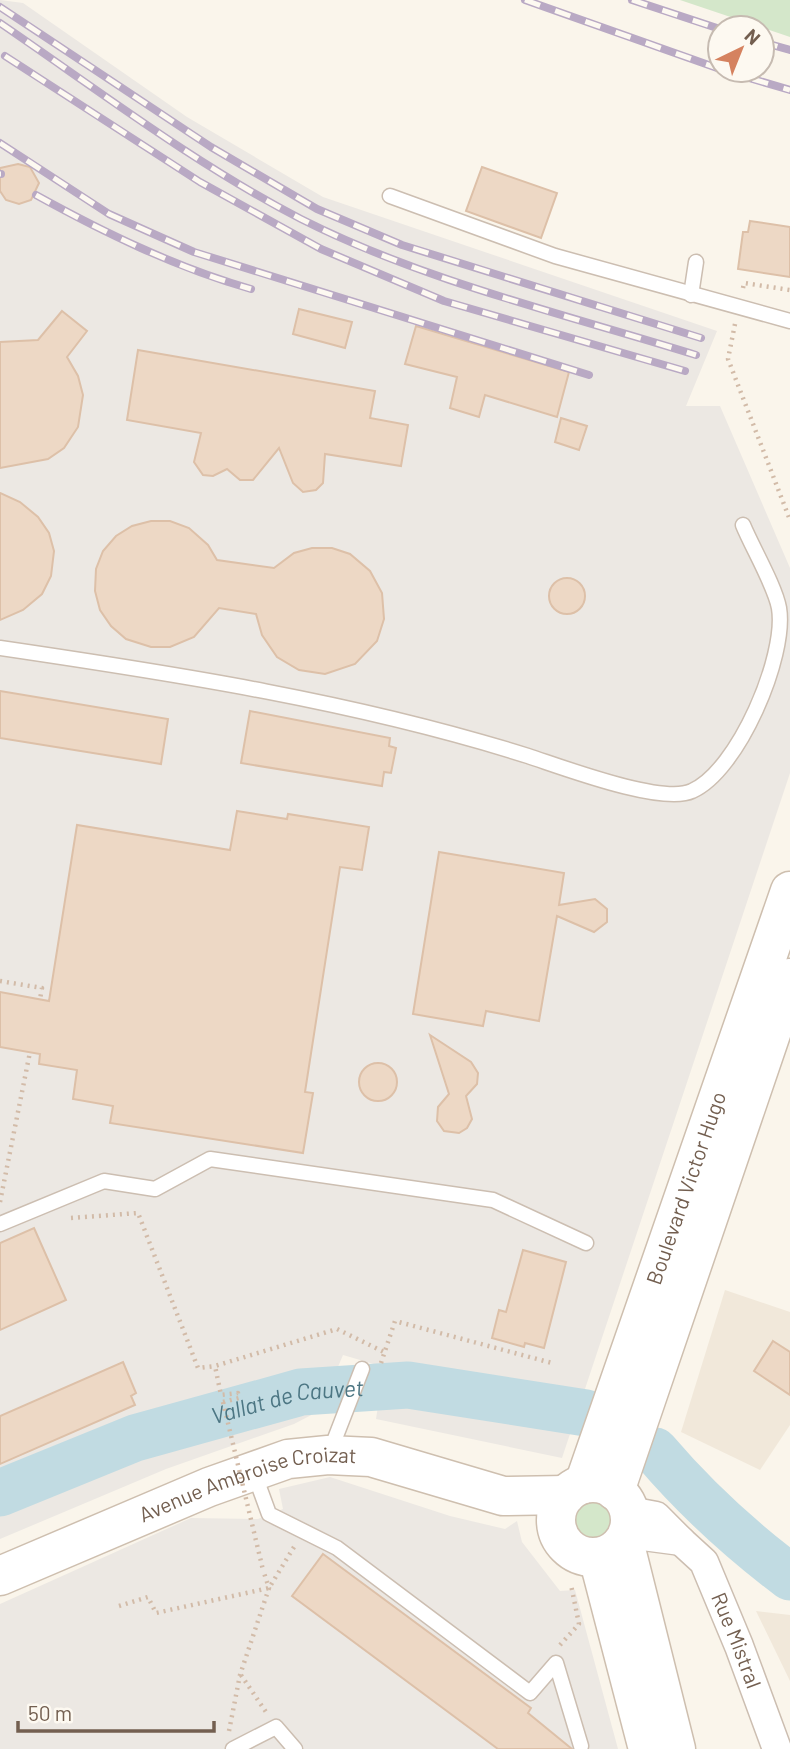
<svg xmlns="http://www.w3.org/2000/svg" width="790" height="1749" font-family="Barlow,sans-serif">
<style>
.residential{fill:#f1e8da}
.industrial{fill:#ece8e3}
.green{fill:#d4e7ca}
.lines{fill:none;stroke-linecap:round;stroke-linejoin:round}
.river{stroke:#c1dbe2;stroke-width:47}
.building{fill:#edd8c5;stroke:#ddc0a8;stroke-width:2}
.lane-casing{stroke:#ccbeb1;stroke-width:17}
.street-casing{stroke:#ccbeb1;stroke-width:31}
.secondary-casing{stroke:#cebfaf;stroke-width:41}
.path{stroke:#d2bba8;stroke-width:4.5;stroke-dasharray:2 5;stroke-linecap:butt}
.lane{stroke:#fff;stroke-width:14}
.street{stroke:#fff;stroke-width:28}
.secondary{stroke:#fff;stroke-width:38}
.rail-casing{stroke:#b9a9c4;stroke-width:8}
.rail{stroke:#fdf9f1;stroke-width:5;stroke-dasharray:16;stroke-linecap:butt}
.path-bridge{stroke:#d2bba8;stroke-width:4.5;stroke-dasharray:2 5;stroke-linecap:butt}
.labels{text-anchor:middle;stroke-width:5;stroke-linejoin:round;paint-order:stroke}
.street-label{font-size:21px;fill:#735f50;stroke:#fdf9f1}
.water-label{font-size:23px;font-style:italic;fill:#4c7683;stroke:#fdf9f1}
</style>
<rect width="100%" height="100%" fill="#faf5eb"/>
<g class="residential">
<path d="M 725,1290 L 790,1312 L 790,1425 L 760,1470 L 681,1432 Z"/>
<path d="M 756,1611 L 790,1615 L 790,1681 Z"/>
</g>
<g class="industrial">
<path d="M 0,0 L 23,3 L 187,117 L 323,197 L 717,331 L 686,406 L 720,406 L 790,568 L 790,773 L 562,1458 L 376,1419 L 384,1367 L 343,1355 L 319,1411 L 294,1424 L 166,1469 L 0,1539 Z"/>
<path d="M 330,1477 L 450,1516 L 505,1529 L 517,1521 L 522,1542 L 560,1591 L 575,1590 L 618,1749 L 0,1749 L 0,1604 L 191,1518 L 258,1519 L 283,1509 L 279,1489 Z"/>
</g>
<g class="green">
<path d="M 680,0 L 790,0 L 790,37 Z"/>
<path d="M 585,1495 L 612,1498 L 623,1521 L 617,1537 L 585,1546 C 561,1531 567,1512 585,1495 Z"/>
</g>
<g class="lines">
<g class="river">
<path d="M 655,1451 C 695,1498 741,1540 790,1577"/>
<path id="s1" d="M 0,1493 L 135,1438 L 301,1392 L 408,1385 L 586,1413"/>
</g>
</g>
<g class="building">
<path d="M 18,164 L 30,167 L 39,183 L 31,200 L 19,204 L 6,200 L 0,191 L 0,168 Z"/>
<path d="M 482,167 L 557,193 L 541,238 L 466,211 Z"/>
<path d="M 750,221 L 790,227 L 790,277 L 738,269 L 743,232 L 748,232 Z"/>
<path d="M 299,309 L 352,322 L 345,348 L 293,334 Z"/>
<path d="M 62,311 L 87,331 L 67,357 L 78,376 L 83,395 L 78,427 L 64,448 L 48,459 L 0,468 L 0,342 L 38,340 Z"/>
<path d="M 416,326 L 569,372 L 557,417 L 485,395 L 479,417 L 450,408 L 457,377 L 405,364 Z"/>
<path d="M 138,350 L 375,391 L 370,418 L 408,425 L 401,466 L 325,454 L 323,483 L 316,490 L 303,492 L 293,483 L 279,448 L 253,480 L 240,480 L 227,469 L 213,476 L 203,475 L 194,462 L 201,433 L 127,420 Z"/>
<path d="M 561,418 L 587,426 L 579,450 L 555,442 Z"/>
<path d="M 0,493 L 20,502 L 38,517 L 49,533 L 54,551 L 51,576 L 42,594 L 23,610 L 0,620 Z"/>
<path d="M 151,521 L 170,521 L 189,528 L 208,545 L 217,560 L 274,568 L 294,553 L 312,548 L 332,548 L 350,554 L 370,571 L 382,593 L 384,619 L 377,641 L 355,664 L 325,674 L 299,670 L 277,657 L 262,635 L 256,614 L 219,608 L 194,637 L 170,647 L 151,647 L 126,639 L 111,626 L 100,610 L 95,591 L 96,569 L 103,551 L 116,536 L 132,526 Z"/>
<circle cx="567" cy="596" r="18"/>
<path d="M 0,691 L 168,719 L 161,764 L 0,738 Z"/>
<path d="M 250,711 L 390,738 L 389,746 L 396,748 L 391,773 L 384,772 L 382,786 L 241,763 Z"/>
<path d="M 237,811 L 287,819 L 288,814 L 369,827 L 362,870 L 340,867 L 305,1092 L 313,1093 L 303,1153 L 110,1123 L 113,1106 L 73,1099 L 77,1070 L 39,1064 L 40,1054 L 0,1047 L 0,992 L 49,1001 L 77,825 L 230,850 Z"/>
<path d="M 439,852 L 564,873 L 559,905 L 595,899 L 607,909 L 607,922 L 594,932 L 557,916 L 539,1021 L 486,1011 L 483,1026 L 413,1014 Z"/>
<path d="M 430,1035 L 471,1062 L 478,1073 L 477,1084 L 466,1096 L 472,1119 L 467,1128 L 459,1133 L 444,1131 L 437,1121 L 438,1107 L 449,1094 Z"/>
<circle cx="378" cy="1082" r="19"/>
<path d="M 34,1228 L 66,1300 L 0,1330 L 0,1243 Z"/>
<path d="M 523,1250 L 566,1262 L 544,1348 L 525,1343 L 524,1347 L 492,1338 L 499,1310 L 506,1312 Z"/>
<path d="M 773,1341 L 790,1352 L 790,1395 L 754,1371 Z"/>
<path d="M 123,1362 L 136,1393 L 131,1396 L 135,1405 L 0,1464 L 0,1416 Z"/>
<path d="M 323,1554 L 531,1708 L 528,1713 L 572,1749 L 498,1749 L 292,1596 Z"/>
</g>
<g class="lines">
<defs>
<g id="lane">
<path d="M 390,196 L 555,256 L 790,321"/>
<path d="M 691,295 L 696,262"/>
<path d="M 0,648 C 177,674 357,702 528,756 C 562,767 662,805 692,791 C 738,771 787,656 779,608 C 775,586 752,547 743,525"/>
<path d="M 0,1224 L 104,1181 L 155,1189 L 210,1159 L 493,1200 L 586,1243"/>
<path d="M 329,1454 L 362,1369"/>
<path d="M 254,1473 L 269,1514 L 337,1548 L 530,1693 L 556,1663 L 581,1746"/>
<path d="M 233,1749 L 276,1727 L 295,1749"/>
</g>
<g id="street">
<path d="M 628,1534 L 681,1541 L 656,1516 L 629,1511"/>
<path id="s2" d="M 681,1541 L 704,1562 L 739,1646 L 777,1749"/>
</g>
<g id="secondary">
<circle cx="593" cy="1520" r="37"/>
<path id="s3" d="M 584,1484 L 790,891"/>
<path d="M 615,1491 L 790,978"/>
<path d="M 624,1541 L 676,1749"/>
<path d="M 598,1557 L 648,1749"/>
<path id="s4" d="M 0,1576 L 209,1487 L 288,1459 L 328,1455 L 371,1457 L 503,1496 L 566,1495"/>
</g>
</defs>
<use href="#lane" class="lane-casing"/>
<use href="#street" class="street-casing"/>
<use href="#secondary" class="secondary-casing"/>
<g class="path">
<path d="M 743,288 L 744,283 L 790,290"/>
<path d="M 735,324 L 728,359 L 790,520"/>
<path d="M 0,981 L 42,988 L 40,999"/>
<path d="M 0,1202 L 30,1052"/>
<path d="M 71,1218 L 138,1213 L 198,1368 L 215,1366"/>
<path d="M 381,1363 L 395,1321 L 552,1363"/>
<path d="M 223,1402 L 239,1398 L 238,1393 L 221,1395 L 215,1366 L 337,1329 L 384,1352"/>
<path d="M 119,1606 L 148,1597 L 156,1613 L 269,1588 L 294,1547"/>
<path d="M 560,1645 L 579,1624 L 571,1585"/>
<path d="M 241,1675 L 266,1712"/>
<path d="M 229,1731 L 240,1675 L 269,1588 L 263,1570"/>
</g>
<use href="#lane" class="lane"/>
<use href="#street" class="street"/>
<use href="#secondary" class="secondary"/>
<defs>
<g id="rail">
<path d="M 525,0 L 720,69"/>
<path d="M 632,0 L 720,29"/>
<path d="M 0,7 L 211,147 L 317,209 L 402,245 L 701,338"/>
<path d="M 0,23 C 98,90 195,164 301,219 C 424,281 564,314 696,355"/>
<path d="M 762,42 L 790,50"/>
<path d="M 5,56 L 200,182 L 321,249 L 444,301 L 685,371"/>
<path d="M 722,70 L 790,90"/>
<path d="M 0,143 L 109,214 L 194,252 L 589,375"/>
<path d="M 0,174 L 1,174"/>
<path d="M 36,195 C 105,233 175,267 251,289"/>
</g>
</defs>
<use href="#rail" class="rail-casing"/>
<use href="#rail" class="rail"/>
<path class="path-bridge" d="M 223,1402 L 263,1570"/>
</g>
<g class="labels">
<g class="street-label">
<text dy="7" stroke="none"><textPath href="#s3" startOffset="313">Boulevard Victor Hugo</textPath></text>
<text dy="7" stroke="none"><textPath href="#s4" startOffset="266">Avenue Ambroise Croizat</textPath></text>
<text dy="7" stroke="none"><textPath href="#s2" startOffset="116">Rue Mistral</textPath></text>
</g>
<g class="water-label">
<text dy="8" stroke="none"><textPath href="#s1" startOffset="303">Vallat de Cauvet</textPath></text>
</g>
</g>
<g transform="translate(741 49) rotate(43)"><circle r="33" fill="#fdf9f1" stroke="#c6bbb1" stroke-width="2"/>
<path d="M0-5L12 26L0 18L-12 26Z" fill="#d5825f"/>
<text y="-10" font-size="19" font-weight="bold" text-anchor="middle" fill="#735f50">N</text>
</g>
<path d="M18 1721v10h196v-10" fill="none" stroke="#735f50" stroke-width="3.5"/>
<text x="28" y="1721" font-size="21" fill="#735f50" stroke="#fdf9f1" stroke-width="5" paint-order="stroke">50 m</text>
</svg>
